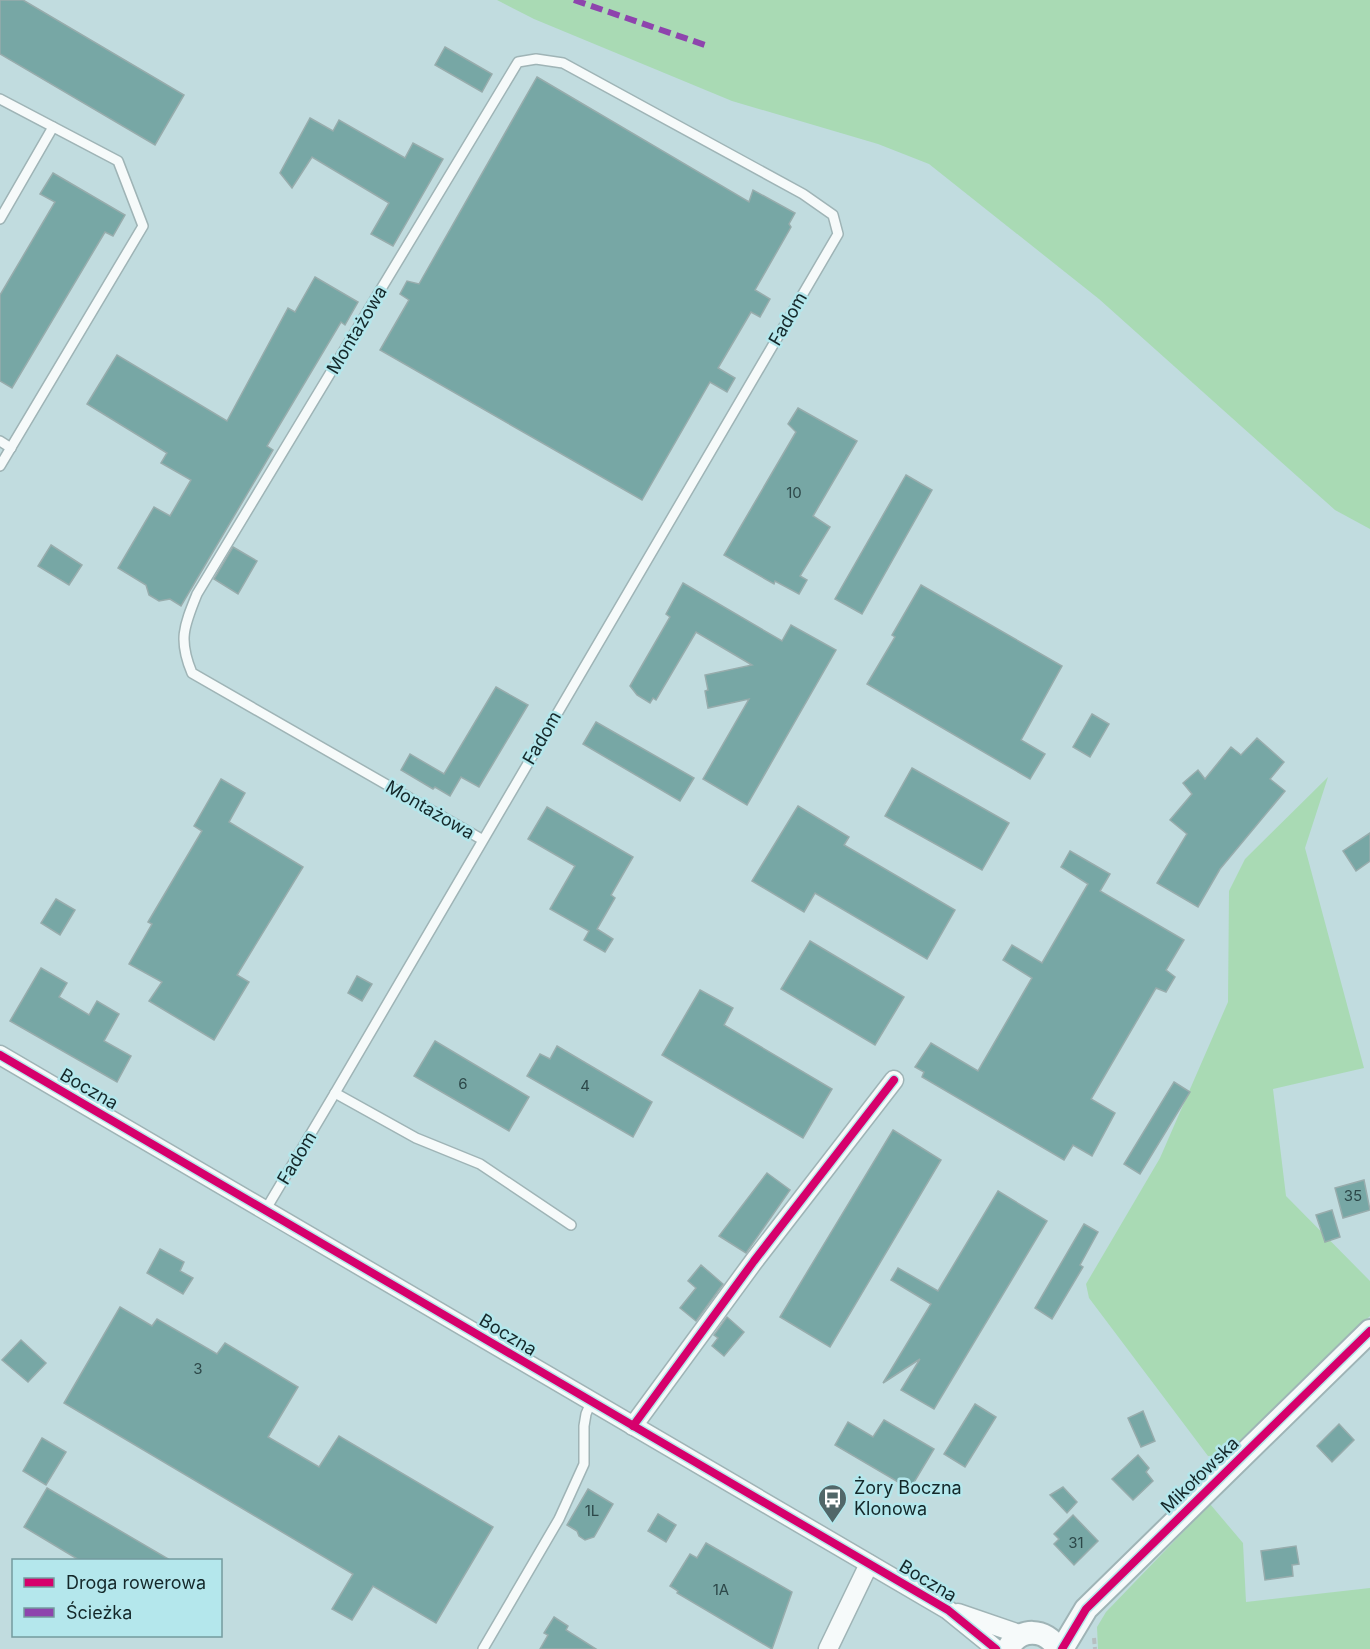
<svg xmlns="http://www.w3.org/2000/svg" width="1370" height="1649" font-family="Inter,sans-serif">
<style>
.green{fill:#a9dab4}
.building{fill:#77a7a5;stroke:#97acac;stroke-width:1.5}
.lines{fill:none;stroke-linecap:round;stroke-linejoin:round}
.service-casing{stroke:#9fb4b6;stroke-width:12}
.minor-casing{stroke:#9fb4b6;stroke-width:21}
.tertiary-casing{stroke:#9fb4b6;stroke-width:26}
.path{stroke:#b6bfc0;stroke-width:4;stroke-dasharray:6 3;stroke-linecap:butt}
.service{stroke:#f6fafa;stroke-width:9}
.minor{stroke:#f6fafa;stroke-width:18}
.tertiary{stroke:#f6fafa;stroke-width:22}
.quiet{stroke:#8e44ad;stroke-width:6;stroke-dasharray:12 6;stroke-linecap:butt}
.cycleway-casing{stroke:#b4e7ec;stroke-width:11}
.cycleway{stroke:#d6006c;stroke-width:8}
.labels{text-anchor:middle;stroke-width:5;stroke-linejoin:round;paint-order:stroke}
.number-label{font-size:15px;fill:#2d4849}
.street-label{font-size:18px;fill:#14282a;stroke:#b4e7ec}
.poi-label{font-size:18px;fill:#14282a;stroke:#b4e7ec;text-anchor:start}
</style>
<rect width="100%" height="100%" fill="#c1dcdf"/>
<g class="green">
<path d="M 497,0 L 1370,0 L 1370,529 L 1335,510 L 1099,299 L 929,164 L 878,144 L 732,101 L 534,19 Z"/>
<path d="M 1328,777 L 1305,848 L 1364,1068 L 1273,1089 L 1286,1196 L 1370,1281 L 1370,1316 L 1228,1454 L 1208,1456 L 1089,1298 L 1086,1284 L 1160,1158 L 1228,1002 L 1229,891 L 1245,859 Z"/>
<path d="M 1210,1504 L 1243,1543 L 1246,1602 L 1370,1588 L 1370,1649 L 1098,1649 L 1097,1627 L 1106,1612 Z"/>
</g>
<g class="building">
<path d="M 0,0 L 23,0 L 184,95 L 155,145 L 0,54 Z"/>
<path d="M 445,47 L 492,74 L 482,92 L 435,65 Z"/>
<path d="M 537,77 L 749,202 L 753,190 L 795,213 L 789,224 L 791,227 L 755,290 L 770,299 L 760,317 L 751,312 L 718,368 L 735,378 L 727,392 L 710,382 L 642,500 L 380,350 L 409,300 L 400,294 L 407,281 L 419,284 Z"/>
<path d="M 310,118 L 333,131 L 339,120 L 405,158 L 413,143 L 443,159 L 393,246 L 371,234 L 389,203 L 312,157 L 292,188 L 280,173 Z"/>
<path d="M 53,173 L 125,215 L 113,236 L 105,232 L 12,388 L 0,381 L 0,295 L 55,202 L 40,194 Z"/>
<path d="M 315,277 L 358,302 L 345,325 L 341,322 L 267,446 L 273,450 L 181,606 L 170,599 L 159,601 L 149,595 L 146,585 L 118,568 L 154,507 L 170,516 L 191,480 L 161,463 L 167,453 L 87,404 L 117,355 L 227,421 L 288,308 L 295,312 Z"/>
<path d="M 798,408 L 857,441 L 813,516 L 830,527 L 800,576 L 807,580 L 799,594 L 775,581 L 774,584 L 724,555 L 796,432 L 788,424 Z"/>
<path d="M 906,475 L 932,490 L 862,614 L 835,599 Z"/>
<path d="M 51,545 L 82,565 L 69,585 L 38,566 Z"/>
<path d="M 233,547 L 257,561 L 238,594 L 214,579 Z"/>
<path d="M 683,583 L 782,641 L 791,625 L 836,650 L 747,805 L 703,779 L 749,699 L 708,708 L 705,691 L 708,690 L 705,675 L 752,665 L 696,632 L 656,700 L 653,698 L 650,703 L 637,695 L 630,686 L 670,617 L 666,614 Z"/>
<path d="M 921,585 L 1062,666 L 1021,740 L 1045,754 L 1030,779 L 867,684 L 895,637 L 892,635 Z"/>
<path d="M 496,687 L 528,705 L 479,787 L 461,777 L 450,796 L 435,787 L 433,789 L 401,770 L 410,754 L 444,774 Z"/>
<path d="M 1092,714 L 1109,724 L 1090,757 L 1073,747 Z"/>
<path d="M 596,722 L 694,778 L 680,801 L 583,744 Z"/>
<path d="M 1257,738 L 1284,762 L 1270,779 L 1285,791 L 1220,869 L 1198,907 L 1157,883 L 1187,834 L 1170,820 L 1192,794 L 1183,783 L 1198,770 L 1205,779 L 1231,747 L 1241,755 Z"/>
<path d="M 912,768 L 1009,823 L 982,870 L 885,816 Z"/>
<path d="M 221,779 L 245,793 L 229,822 L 303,867 L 237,975 L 249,982 L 214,1040 L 149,1001 L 162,982 L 129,964 L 152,924 L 148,922 L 202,831 L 194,826 Z"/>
<path d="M 798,806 L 849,837 L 844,845 L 955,910 L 927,959 L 815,893 L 804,912 L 752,881 Z"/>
<path d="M 547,807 L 633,857 L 611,895 L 615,898 L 597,929 L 613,939 L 605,952 L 584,940 L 589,931 L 550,909 L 575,866 L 528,839 Z"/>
<path d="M 1370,833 L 1370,861 L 1356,871 L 1343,851 Z"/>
<path d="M 1070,851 L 1110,874 L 1100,891 L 1184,940 L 1166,970 L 1175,977 L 1166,992 L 1156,988 L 1091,1099 L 1115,1113 L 1092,1156 L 1073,1145 L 1064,1160 L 922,1077 L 924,1072 L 915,1067 L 931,1043 L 978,1071 L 1032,978 L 1003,960 L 1012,945 L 1042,963 L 1088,884 L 1061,867 Z"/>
<path d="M 56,899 L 75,910 L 60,935 L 41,923 Z"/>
<path d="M 810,941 L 904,997 L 875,1045 L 781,989 Z"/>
<path d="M 41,968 L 67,983 L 59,997 L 89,1015 L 97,1001 L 119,1014 L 104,1041 L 131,1056 L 117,1082 L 10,1021 Z"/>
<path d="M 357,976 L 372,984 L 362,1001 L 348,993 Z"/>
<path d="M 700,990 L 733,1008 L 724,1025 L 832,1089 L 803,1138 L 662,1055 Z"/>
<path d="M 435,1041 L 529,1097 L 509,1131 L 414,1076 Z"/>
<path d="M 557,1046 L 652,1102 L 633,1137 L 527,1076 L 540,1054 L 550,1059 Z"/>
<path d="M 1174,1082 L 1190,1092 L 1140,1174 L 1124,1164 Z"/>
<path d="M 893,1130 L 941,1160 L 830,1347 L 780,1317 Z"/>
<path d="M 767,1173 L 790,1190 L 746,1253 L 719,1236 Z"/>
<path d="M 1364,1180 L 1370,1210 L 1343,1218 L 1335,1188 Z"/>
<path d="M 998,1191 L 1047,1221 L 934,1409 L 901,1390 L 920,1359 L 883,1383 L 931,1304 L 891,1280 L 898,1268 L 938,1291 Z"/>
<path d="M 1332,1210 L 1340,1237 L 1325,1242 L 1316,1215 Z"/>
<path d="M 1084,1224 L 1098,1232 L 1080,1265 L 1083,1267 L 1052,1319 L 1035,1308 Z"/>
<path d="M 160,1249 L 184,1262 L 180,1271 L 193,1278 L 183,1294 L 147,1273 Z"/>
<path d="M 701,1265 L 723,1284 L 696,1321 L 680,1308 L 696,1288 L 688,1281 Z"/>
<path d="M 120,1307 L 152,1326 L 157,1319 L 217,1354 L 225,1343 L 298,1387 L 268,1437 L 319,1467 L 339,1436 L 493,1527 L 436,1623 L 373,1586 L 352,1620 L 332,1609 L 353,1574 L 64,1403 Z"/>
<path d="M 727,1317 L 744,1332 L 724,1356 L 712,1346 L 718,1338 L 714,1335 Z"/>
<path d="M 21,1340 L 46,1363 L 28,1382 L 2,1360 Z"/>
<path d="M 975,1404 L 996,1417 L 965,1467 L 944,1454 Z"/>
<path d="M 1143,1411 L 1155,1441 L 1141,1447 L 1128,1418 Z"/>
<path d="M 884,1420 L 934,1449 L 910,1489 L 835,1445 L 848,1422 L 873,1437 Z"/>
<path d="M 1339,1424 L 1354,1440 L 1332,1462 L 1317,1446 Z"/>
<path d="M 42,1438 L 66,1452 L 46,1485 L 23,1471 Z"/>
<path d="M 1138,1455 L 1149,1468 L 1146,1472 L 1153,1481 L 1133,1500 L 1112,1479 Z"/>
<path d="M 1063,1487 L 1077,1502 L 1067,1513 L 1050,1495 Z"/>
<path d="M 47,1488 L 170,1560 L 79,1560 L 24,1527 Z"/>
<path d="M 588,1489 L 613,1504 L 594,1537 L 585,1540 L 579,1536 L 577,1531 L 567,1525 Z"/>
<path d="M 658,1514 L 676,1525 L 666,1542 L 648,1531 Z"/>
<path d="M 1073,1515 L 1098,1541 L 1074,1565 L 1054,1544 L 1059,1539 L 1054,1534 Z"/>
<path d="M 706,1543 L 792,1592 L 772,1649 L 677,1593 L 678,1591 L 670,1586 L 690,1554 L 697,1558 Z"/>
<path d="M 1296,1546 L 1299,1564 L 1292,1565 L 1293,1576 L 1265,1580 L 1261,1551 Z"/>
<path d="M 554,1617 L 568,1626 L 566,1630 L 596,1649 L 540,1649 L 548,1635 L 544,1633 Z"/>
</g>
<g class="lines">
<defs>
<g id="service">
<path d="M 0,99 L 118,161 L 143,226 L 0,466"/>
<path d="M 0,219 L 53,127"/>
<path d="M 0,441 L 11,448"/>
<path d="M 335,1093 L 416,1138 L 480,1164 L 571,1225"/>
<path d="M 266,1209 L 335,1093 L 838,234 L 833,215 L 803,194 L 563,63 L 536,59 L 518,62 L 197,594 C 184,626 178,640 192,673 L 483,840"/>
<path d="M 483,1649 L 559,1519 L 584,1464 L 584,1426 L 586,1414 L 591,1402"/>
</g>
<g id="minor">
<path d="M 0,1055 L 948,1610 L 996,1649"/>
<path d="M 633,1426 L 754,1261 L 894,1080"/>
<path d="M 958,1613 L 1022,1635"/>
<path d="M 828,1649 L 869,1564"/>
</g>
<g id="tertiary">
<path d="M 1008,1649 C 1019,1627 1046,1628 1058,1649"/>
<path d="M 1062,1649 L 1086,1609 L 1370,1331"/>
</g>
</defs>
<use href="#service" class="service-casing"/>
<use href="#minor" class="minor-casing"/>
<use href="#tertiary" class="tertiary-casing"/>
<path class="path" d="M 1094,1638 L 1095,1649"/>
<use href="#service" class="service"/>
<use href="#minor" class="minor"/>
<use href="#tertiary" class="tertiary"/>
<path class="quiet" d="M 574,0 L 708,46"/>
<defs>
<g id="cycleway">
<path d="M 0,1055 L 948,1610 L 996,1649"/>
<path d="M 633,1426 L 754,1261 L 894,1080"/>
<path d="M 1062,1649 L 1086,1609 L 1370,1331"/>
</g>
</defs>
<use href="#cycleway" class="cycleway-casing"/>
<use href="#cycleway" class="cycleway"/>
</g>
<defs>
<symbol id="bus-pin" viewBox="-11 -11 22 30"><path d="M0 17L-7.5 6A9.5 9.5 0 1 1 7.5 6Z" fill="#516769" stroke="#b4e7ec"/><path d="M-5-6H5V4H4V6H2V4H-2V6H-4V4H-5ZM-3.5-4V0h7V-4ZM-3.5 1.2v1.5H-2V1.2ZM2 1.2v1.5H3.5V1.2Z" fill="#fff"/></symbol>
</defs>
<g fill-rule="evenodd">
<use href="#bus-pin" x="816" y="1482" width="33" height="45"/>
</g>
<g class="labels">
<g class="number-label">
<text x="794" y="498">10</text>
<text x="463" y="1089">6</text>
<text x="585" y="1091">4</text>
<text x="1353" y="1201">35</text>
<text x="198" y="1374">3</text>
<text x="592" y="1516">1L</text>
<text x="1076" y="1548">31</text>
<text x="721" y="1595">1A</text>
</g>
<g class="street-label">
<text transform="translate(788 319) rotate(-60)" y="6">Fadom</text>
<text transform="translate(357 330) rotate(-59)" y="6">Montażowa</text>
<text transform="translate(542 738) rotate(-60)" y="6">Fadom</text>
<text transform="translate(430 810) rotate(30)" y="6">Montażowa</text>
<text transform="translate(89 1089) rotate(30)" y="6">Boczna</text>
<text transform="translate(297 1158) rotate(-59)" y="6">Fadom</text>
<text transform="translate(508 1335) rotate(31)" y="6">Boczna</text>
<text transform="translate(1200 1475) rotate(-44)" y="6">Mikołowska</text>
<text transform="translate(928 1581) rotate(31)" y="6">Boczna</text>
</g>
<g class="poi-label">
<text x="854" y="1494">Żory Boczna<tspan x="854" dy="21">Klonowa</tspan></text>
</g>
</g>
<rect x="12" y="1559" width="210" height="78" fill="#b4e7ec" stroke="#749b9e" stroke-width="1.5"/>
<rect x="24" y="1578" width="30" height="9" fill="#d6006c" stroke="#749b9e" stroke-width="1.5"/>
<text x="66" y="1589" font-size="18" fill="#14282a">Droga rowerowa</text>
<rect x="24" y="1608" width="30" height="9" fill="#8e44ad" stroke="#749b9e" stroke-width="1.5"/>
<text x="66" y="1619" font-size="18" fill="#14282a">Ścieżka</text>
</svg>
